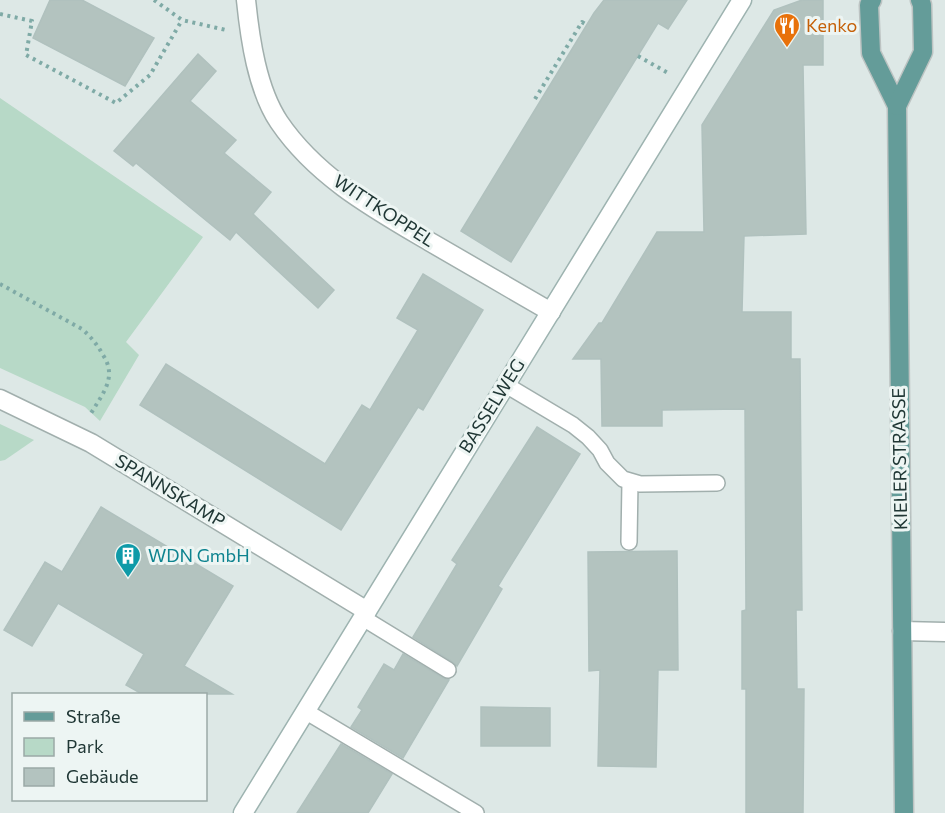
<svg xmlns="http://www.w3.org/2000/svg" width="945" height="813" font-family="Commissioner,sans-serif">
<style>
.green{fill:#b7d9c7}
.building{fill:#b3c3bf;stroke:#b0c1be;stroke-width:1.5}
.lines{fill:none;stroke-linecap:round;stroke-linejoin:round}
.lane-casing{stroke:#a1afad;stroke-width:18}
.street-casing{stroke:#a1afad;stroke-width:21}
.secondary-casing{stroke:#9db3b0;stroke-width:21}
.primary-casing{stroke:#bcc3c2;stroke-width:21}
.path{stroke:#7faaa6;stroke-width:4;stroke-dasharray:3 4.5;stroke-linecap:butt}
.lane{stroke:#fff;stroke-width:15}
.street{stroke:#fff;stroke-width:18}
.secondary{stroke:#fff;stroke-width:18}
.primary{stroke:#649c99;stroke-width:18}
.labels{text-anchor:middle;stroke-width:6;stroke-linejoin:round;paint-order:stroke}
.food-label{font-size:18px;fill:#c56008;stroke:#edf5f3;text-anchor:start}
.street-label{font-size:18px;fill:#203735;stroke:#edf5f3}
.culture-label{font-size:18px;fill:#0d838f;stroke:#edf5f3;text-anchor:start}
</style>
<rect width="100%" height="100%" fill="#dde8e6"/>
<g class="green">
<path d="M 0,98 L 203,237 L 126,342 L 139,355 L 100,421 L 85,407 L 0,368 Z"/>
<path d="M 0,424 L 34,440 L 5,460 L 0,461 Z"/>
</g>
<g class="building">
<path d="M 50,0 L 82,0 L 154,38 L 125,86 L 33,38 Z"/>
<path d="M 604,0 L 687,0 L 668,29 L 658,23 L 511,262 L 461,231 L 594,13 Z"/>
<path d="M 802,0 L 823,0 L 823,65 L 803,65 L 806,234 L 744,236 L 742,312 L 791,312 L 791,359 L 800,359 L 802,610 L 796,610 L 797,689 L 804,689 L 803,813 L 746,813 L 746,689 L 742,689 L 742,611 L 746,610 L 745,409 L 662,410 L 662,426 L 602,426 L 601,359 L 573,359 L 599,323 L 602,323 L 657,232 L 704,232 L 702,125 L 774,10 Z"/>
<path d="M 198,54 L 216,71 L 190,101 L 236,140 L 224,153 L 271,192 L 253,214 L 334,290 L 318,308 L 236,232 L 230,240 L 136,163 L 133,166 L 114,151 Z"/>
<path d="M 423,274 L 483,310 L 423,410 L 418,407 L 341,530 L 140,405 L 166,364 L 325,464 L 362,405 L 370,410 L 418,330 L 397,318 Z"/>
<path d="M 537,427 L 580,454 L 498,586 L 502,589 L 457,666 L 453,662 L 413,637 L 457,564 L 452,560 Z"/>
<path d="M 101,507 L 233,586 L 184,666 L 232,694 L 142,694 L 126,685 L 144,654 L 58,603 L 32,646 L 4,630 L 45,562 L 62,572 Z"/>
<path d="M 677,551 L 678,670 L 658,670 L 656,767 L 598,766 L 600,670 L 589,671 L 588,552 Z"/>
<path d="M 403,654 L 443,678 L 449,680 L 403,758 L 351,727 L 362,710 L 358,707 L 384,664 L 394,670 Z"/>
<path d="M 481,707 L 550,708 L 550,746 L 481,746 Z"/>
<path d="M 341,744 L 392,774 L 368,813 L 297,813 Z"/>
</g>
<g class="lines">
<defs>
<g id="lane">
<path d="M 506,385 L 573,425 L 588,437 L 600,450 L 607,463 L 623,479 L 640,484 L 717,483"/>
<path d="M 629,542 L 630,482"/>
<path d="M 363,618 L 448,670"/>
<path d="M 305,711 L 476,813"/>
</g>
<g id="street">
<path d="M 246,0 C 250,39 257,89 279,122 C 317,178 376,210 432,243 C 472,266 511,289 551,312"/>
<path d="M 0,399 L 91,443 L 367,611"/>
<path d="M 902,631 L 945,632"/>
</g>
<path id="secondary" d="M 243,813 L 742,0"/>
<g id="primary">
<path d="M 872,0 L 869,5 L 871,53 L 897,106 L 904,813"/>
<path d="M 897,106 L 923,52 L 922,5 L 920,0"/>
</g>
</defs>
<use href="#lane" class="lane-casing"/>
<use href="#street" class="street-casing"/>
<use href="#secondary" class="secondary-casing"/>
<use href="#primary" class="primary-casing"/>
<g class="path">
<path d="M 154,0 L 182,20 L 226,30"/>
<path d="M 0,14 L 32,21 L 26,55 L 116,103 L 150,75 L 182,20"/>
<path d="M 638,56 L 668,73"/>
<path d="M 535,99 L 582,22 L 587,25"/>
<path d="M 0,284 L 82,329 C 91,337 97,344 103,355 C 118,378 102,394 90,415"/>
</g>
<use href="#lane" class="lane"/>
<use href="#street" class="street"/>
<use href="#secondary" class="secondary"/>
<use href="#primary" class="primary"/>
</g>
<defs>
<symbol id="restaurant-pin" viewBox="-11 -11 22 30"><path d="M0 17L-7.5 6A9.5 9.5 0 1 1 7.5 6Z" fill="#e8710a" stroke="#edf5f3"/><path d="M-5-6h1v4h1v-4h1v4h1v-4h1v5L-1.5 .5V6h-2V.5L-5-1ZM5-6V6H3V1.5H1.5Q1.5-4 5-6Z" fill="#fff"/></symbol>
<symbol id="building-pin" viewBox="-11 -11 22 30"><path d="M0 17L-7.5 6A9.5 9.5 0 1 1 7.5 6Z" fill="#0f9aa8" stroke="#edf5f3"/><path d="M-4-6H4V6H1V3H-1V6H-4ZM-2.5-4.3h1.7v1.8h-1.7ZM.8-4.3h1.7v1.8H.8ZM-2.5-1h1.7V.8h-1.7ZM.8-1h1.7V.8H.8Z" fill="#fff"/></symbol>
</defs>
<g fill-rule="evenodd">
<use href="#restaurant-pin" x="772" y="11" width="30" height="40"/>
<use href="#building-pin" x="113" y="541" width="30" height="40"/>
</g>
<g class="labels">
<g class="food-label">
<text x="806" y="32">Kenko</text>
</g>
<g class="street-label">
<text transform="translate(384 211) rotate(33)" y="6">WITTKOPPEL</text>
<text transform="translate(492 406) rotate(-58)" y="6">BASSELWEG</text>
<text transform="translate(900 459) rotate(-91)" y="6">KIELER STRASSE</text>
<text transform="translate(170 491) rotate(31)" y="6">SPANNSKAMP</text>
</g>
<g class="culture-label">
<text x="148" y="562">WDN GmbH</text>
</g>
</g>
<rect x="12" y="693" width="195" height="108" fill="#edf5f3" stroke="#9ba9a7" stroke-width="1.5"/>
<rect x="24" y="712" width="30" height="9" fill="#649c99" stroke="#9ba9a7" stroke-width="1.5"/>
<text x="66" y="723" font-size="18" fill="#203735">Straße</text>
<rect x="24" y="738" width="30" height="18" fill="#b7d9c7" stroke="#9ba9a7" stroke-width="1.5"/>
<text x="66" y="753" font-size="18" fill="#203735">Park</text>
<rect x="24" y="768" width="30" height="18" fill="#b3c3bf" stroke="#9ba9a7" stroke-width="1.5"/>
<text x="66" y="783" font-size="18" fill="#203735">Gebäude</text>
</svg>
